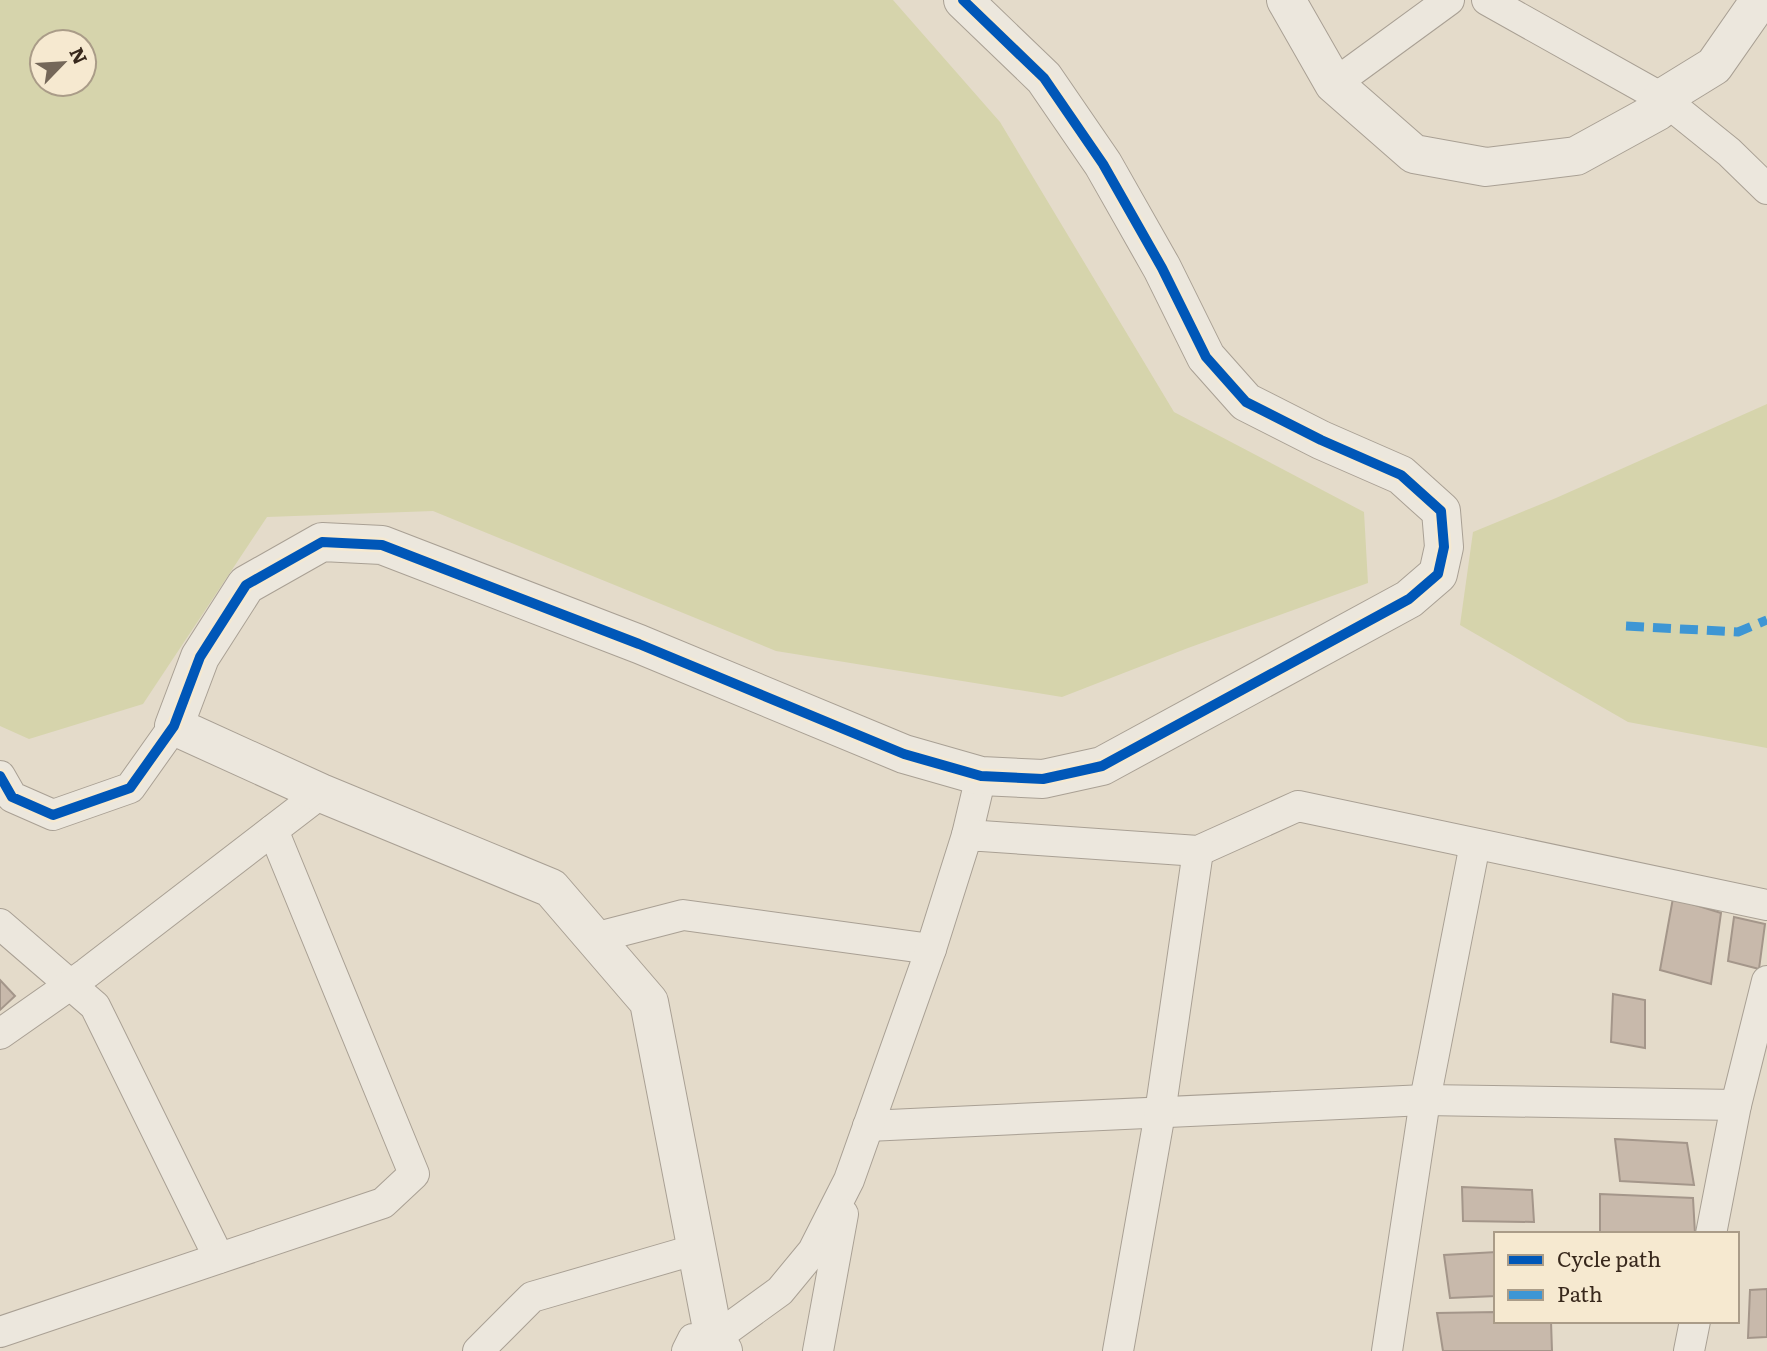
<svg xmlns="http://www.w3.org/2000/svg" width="1767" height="1351" font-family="Literata,serif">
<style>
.green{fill:#d6d4ac;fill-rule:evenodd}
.building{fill:#c8b9ab;stroke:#a4968a;stroke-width:2}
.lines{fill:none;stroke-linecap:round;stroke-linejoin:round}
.minor-casing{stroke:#a9a094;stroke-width:32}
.tertiary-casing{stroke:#a9a094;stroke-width:40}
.minor{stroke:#ece7dd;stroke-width:30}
.tertiary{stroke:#ece7dd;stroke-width:38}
.quiet{stroke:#3e96d4;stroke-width:9;stroke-dasharray:18 9;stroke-linecap:butt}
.cycleway-casing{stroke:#f6e9d0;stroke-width:15}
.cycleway{stroke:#0057b8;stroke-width:10}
</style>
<rect width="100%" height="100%" fill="#e4dbca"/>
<g class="green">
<path d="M 0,0 L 893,0 L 1000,122 L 1174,412 L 1364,512 L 1368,583 L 1188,648 L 1062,697 L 776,651 L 433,511 L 267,517 L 143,704 L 29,739 L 0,726 ZM 42,42 L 84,42 L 84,84 L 42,84 Z"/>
<path d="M 1767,404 L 1767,748 L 1628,722 L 1460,625 L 1473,532 L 1556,498 Z"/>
</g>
<g class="building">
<path d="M 1673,898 L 1721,913 L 1711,984 L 1660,970 Z"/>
<path d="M 1734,917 L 1765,924 L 1759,969 L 1728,961 Z"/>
<path d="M 0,980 L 15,996 L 0,1010 Z"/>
<path d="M 1613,994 L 1645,1000 L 1645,1048 L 1611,1042 Z"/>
<path d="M 1615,1139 L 1687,1143 L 1694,1185 L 1620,1181 Z"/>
<path d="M 1462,1187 L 1532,1190 L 1534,1222 L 1463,1221 Z"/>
<path d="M 1600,1194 L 1693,1198 L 1695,1234 L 1600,1234 Z"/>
<path d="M 1496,1252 L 1496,1296 L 1450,1298 L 1444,1255 Z"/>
<path d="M 1767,1289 L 1767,1337 L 1748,1338 L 1750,1290 Z"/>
<path d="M 1496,1312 L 1496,1321 L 1551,1321 L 1552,1351 L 1443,1351 L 1437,1313 Z"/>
</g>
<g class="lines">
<defs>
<g id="minor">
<path d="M 1487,0 L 1662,98 L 1729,152 L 1767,189"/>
<path d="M 1334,84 L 1449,0"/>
<path d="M 0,776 L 12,797 L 53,815 L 130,788 L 174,726"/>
<path d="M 967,835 L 981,776"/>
<path d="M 0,924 L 95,1006 L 219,1258"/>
<path d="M 594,938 L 683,915 L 931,949"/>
<path d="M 0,1034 L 87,973 L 321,793"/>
<path d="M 868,1126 L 1425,1100 L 1736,1105"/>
<path d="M 1711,1234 L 1736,1105 L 1767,981"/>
<path d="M 0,1332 L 383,1203 L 414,1174 L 273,830"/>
<path d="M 478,1351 L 532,1297 L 697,1249"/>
<path d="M 687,1351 L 693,1339 L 714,1339 L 780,1291 L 813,1251 L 849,1180 L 931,949 L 967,835 L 1198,851 L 1298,806 L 1767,905"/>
<path d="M 818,1351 L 843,1214"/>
<path d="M 1118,1351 L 1160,1113 L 1198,851"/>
<path d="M 1387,1351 L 1425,1100 L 1475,844"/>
<path d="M 1689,1351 L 1695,1321"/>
</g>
<g id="tertiary">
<path d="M 1286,0 L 1334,84 L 1414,154 L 1486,167 L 1576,156 L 1658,111 L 1662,98 L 1714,66 L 1760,0"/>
<path d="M 723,1351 L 714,1339 L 649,1002 L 551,888 L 321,793 L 174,726 L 200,657 L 246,585 L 322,542 L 382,545 L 639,644 L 904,754 L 981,776 L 1043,779 L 1102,766 L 1409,599 L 1438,574 L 1444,547 L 1441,511 L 1401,475 L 1321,440 L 1246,402 L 1206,357 L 1162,268 L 1103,164 L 1044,78 L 963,0"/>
</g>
</defs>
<use href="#minor" class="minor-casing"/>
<use href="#tertiary" class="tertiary-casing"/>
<use href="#minor" class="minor"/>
<use href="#tertiary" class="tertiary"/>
<path class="quiet" d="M 1626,626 L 1738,632 L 1767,620"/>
<defs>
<path id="cycleway" d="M 0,776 L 12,797 L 53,815 L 130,788 L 174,726 L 200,657 L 246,585 L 322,542 L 382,545 L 639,644 L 904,754 L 981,776 L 1043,779 L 1102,766 L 1409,599 L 1438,574 L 1444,547 L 1441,511 L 1401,475 L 1321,440 L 1246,402 L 1206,357 L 1162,268 L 1103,164 L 1044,78 L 963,0"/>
</defs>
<use href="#cycleway" class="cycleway-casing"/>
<use href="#cycleway" class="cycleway"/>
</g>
<rect x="1494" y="1232" width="245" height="91" fill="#f6e9d0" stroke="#aa9c88" stroke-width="2"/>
<rect x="1508" y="1255" width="35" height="10" fill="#0057b8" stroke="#aa9c88" stroke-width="2"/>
<text x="1557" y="1267" font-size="21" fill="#38281c">Cycle path</text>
<rect x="1508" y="1290" width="35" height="10" fill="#3e96d4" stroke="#aa9c88" stroke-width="2"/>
<text x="1557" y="1302" font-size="21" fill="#38281c">Path</text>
<g transform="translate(63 63) rotate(65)"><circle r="33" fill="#f6e9d0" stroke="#aa9c88" stroke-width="2"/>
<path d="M0-5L12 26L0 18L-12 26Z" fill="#746759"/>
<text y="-10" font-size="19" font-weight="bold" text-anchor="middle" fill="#38281c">N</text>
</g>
</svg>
